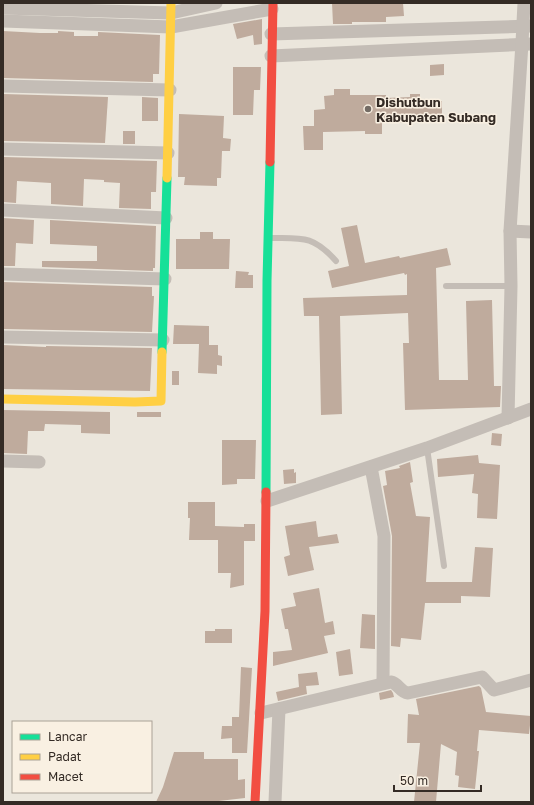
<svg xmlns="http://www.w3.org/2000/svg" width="534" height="805" font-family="'Golos Text',sans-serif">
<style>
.building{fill:#bfab9d}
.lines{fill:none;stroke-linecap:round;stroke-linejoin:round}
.lane{stroke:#c4bdb6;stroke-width:6}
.street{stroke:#c4bdb6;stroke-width:13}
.fast{stroke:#16e098;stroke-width:9}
.slow{stroke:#ffcf43;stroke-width:9}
.jam{stroke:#f24e42;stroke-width:9}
.poi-dot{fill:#746c65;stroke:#f9f0e2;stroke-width:1.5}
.labels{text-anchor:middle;stroke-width:3;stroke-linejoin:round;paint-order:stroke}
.poi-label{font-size:13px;font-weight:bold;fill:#342b25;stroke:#f9f0e2;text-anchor:start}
</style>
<rect width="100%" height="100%" fill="#ebe6dc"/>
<g class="building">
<path d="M 332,3 L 403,3 L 404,16 L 386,17 L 386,22 L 352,22 L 352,24 L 333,24 Z"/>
<path d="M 262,19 L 262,44 L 254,45 L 253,35 L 237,39 L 233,24 Z"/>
<path d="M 3,31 L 40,33 L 58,33 L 58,31 L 74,32 L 74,36 L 98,36 L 98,32 L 160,35 L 159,74 L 153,74 L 153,82 L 3,78 Z"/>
<path d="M 444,64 L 444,75 L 430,76 L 430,65 Z"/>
<path d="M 233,67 L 261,67 L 260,90 L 254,90 L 253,115 L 233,115 Z"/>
<path d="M 334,89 L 350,89 L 350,95 L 386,95 L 386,98 L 410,97 L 410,94 L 420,94 L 420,102 L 442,101 L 442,121 L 382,123 L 382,134 L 365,134 L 365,131 L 323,132 L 323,150 L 304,150 L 303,126 L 314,126 L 314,110 L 325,109 L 324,96 L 334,95 Z"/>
<path d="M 3,94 L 108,97 L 105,143 L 3,141 Z"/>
<path d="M 142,97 L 158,98 L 158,121 L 142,121 Z"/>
<path d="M 179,114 L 224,116 L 223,138 L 231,139 L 230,151 L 222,151 L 221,178 L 217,178 L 217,186 L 184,185 L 185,177 L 178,177 Z"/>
<rect x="123" y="131" width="12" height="13"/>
<path d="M 3,157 L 157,161 L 156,192 L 151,192 L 151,209 L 119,208 L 120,183 L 104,182 L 104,180 L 84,179 L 83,206 L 51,204 L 51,183 L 17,181 L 16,203 L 3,202 Z"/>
<path d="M 3,218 L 34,220 L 33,244 L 16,243 L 15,266 L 3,266 Z"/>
<path d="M 50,220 L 156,226 L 155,268 L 153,268 L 153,271 L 42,267 L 42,261 L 97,261 L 97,246 L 50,244 Z"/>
<path d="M 357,225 L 365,263 L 399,256 L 400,258 L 447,248 L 451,265 L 436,268 L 439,380 L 468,380 L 466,301 L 492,300 L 494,386 L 501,386 L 500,407 L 405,410 L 403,343 L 409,343 L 408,313 L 340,316 L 342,414 L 321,415 L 319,316 L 304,316 L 303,298 L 407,295 L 407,274 L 405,275 L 404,273 L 332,288 L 328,271 L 349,266 L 341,228 Z"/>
<path d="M 200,232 L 213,232 L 213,239 L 230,239 L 229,269 L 176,269 L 176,239 L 200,239 Z"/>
<path d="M 236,271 L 249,272 L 248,275 L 253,275 L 253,288 L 235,288 Z"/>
<path d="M 3,282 L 152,287 L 152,296 L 154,296 L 152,332 L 3,329 Z"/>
<path d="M 174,325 L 209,326 L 209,345 L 218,345 L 218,355 L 222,356 L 222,366 L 217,365 L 217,374 L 198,373 L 199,344 L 173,344 Z"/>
<path d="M 3,345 L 46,347 L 46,346 L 152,348 L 150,391 L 3,389 Z"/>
<rect x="172" y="371" width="7" height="14"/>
<path d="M 3,410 L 110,412 L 110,434 L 81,433 L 81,425 L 45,424 L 44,431 L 28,431 L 27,454 L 3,453 Z"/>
<rect x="137" y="412" width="24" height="5"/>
<path d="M 492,433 L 502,434 L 501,446 L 491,445 Z"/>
<path d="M 222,440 L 256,440 L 255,479 L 237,479 L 237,484 L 222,485 Z"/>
<path d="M 478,455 L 479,463 L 500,465 L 497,519 L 477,518 L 478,494 L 472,493 L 474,474 L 438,477 L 437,459 Z"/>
<path d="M 410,462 L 413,482 L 410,483 L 416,516 L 430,517 L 426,582 L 472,582 L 475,547 L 493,548 L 490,597 L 461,596 L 461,603 L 425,603 L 421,640 L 401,638 L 400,647 L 391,646 L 392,536 L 383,486 L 387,485 L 385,471 L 400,468 L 399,466 Z"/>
<path d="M 294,469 L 294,473 L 296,472 L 296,483 L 284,484 L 283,470 Z"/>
<path d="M 188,502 L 215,502 L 215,526 L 244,527 L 244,524 L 255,524 L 255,541 L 244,541 L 244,585 L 230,588 L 231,573 L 218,573 L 218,540 L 189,540 L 190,518 L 188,518 Z"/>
<path d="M 316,521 L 318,537 L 337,534 L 339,543 L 309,547 L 314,570 L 288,576 L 284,557 L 290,555 L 285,526 Z"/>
<path d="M 319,588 L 325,623 L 333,621 L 335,634 L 324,636 L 328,653 L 273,666 L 273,652 L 292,650 L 288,629 L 285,629 L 281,609 L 296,606 L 293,593 Z"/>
<path d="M 362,614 L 375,615 L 375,649 L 360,648 Z"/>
<path d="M 215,629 L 232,629 L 232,643 L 205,643 L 205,631 L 215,631 Z"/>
<path d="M 350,649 L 353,674 L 339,676 L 336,652 Z"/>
<path d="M 241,667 L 252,668 L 247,753 L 232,753 L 232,738 L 221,739 L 222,726 L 232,726 L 232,717 L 239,717 Z"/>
<path d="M 317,672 L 319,685 L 306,686 L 307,694 L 278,701 L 276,692 L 299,687 L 298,674 Z"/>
<path d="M 479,686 L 481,688 L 486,712 L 531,716 L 529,734 L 479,730 L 477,751 L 479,751 L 475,789 L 458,787 L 459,776 L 455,775 L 457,752 L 441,744 L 436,802 L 414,802 L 420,743 L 407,743 L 408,714 L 419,715 L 416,699 Z"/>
<path d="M 391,690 L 393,693 L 394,697 L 380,700 L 379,693 Z"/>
<path d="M 174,752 L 204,752 L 204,759 L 238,759 L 238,780 L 245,779 L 245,798 L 210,802 L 156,802 L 163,787 Z"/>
</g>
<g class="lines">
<g class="lane">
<path d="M 270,238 C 302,238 313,235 336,261"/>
<path d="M 446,286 L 511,286"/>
<path d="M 427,448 L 444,566"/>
</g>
<g class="street">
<path d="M 3,8 L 171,13 L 216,3"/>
<path d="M 3,21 L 171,27 L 272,9"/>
<path d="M 271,34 L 531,26"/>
<path d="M 271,56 L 531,44"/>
<path d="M 3,86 L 170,90"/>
<path d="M 3,149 L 168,153"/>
<path d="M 3,210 L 166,218"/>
<path d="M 510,231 L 531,232"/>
<path d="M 3,274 L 165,279"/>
<path d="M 3,337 L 163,340"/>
<path d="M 508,418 L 511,286 L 510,231 L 522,43 L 524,3"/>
<path d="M 3,461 L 39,462"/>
<path d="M 371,467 L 384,536 L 383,683"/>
<path d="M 267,501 L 427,448 L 531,409"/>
<path d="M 261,713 L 391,682 C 398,683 400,692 408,693 L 482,677 L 494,690 L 531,680"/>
<path d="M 275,802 L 279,709"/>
</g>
<g class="fast">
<path d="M 162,352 L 167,178"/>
<path d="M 266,492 L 267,281 L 270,162"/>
</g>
<g class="slow">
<path d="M 167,178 L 171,3"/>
<path d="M 3,399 L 135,402 L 161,401 L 162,352"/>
</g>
<g class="jam">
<path d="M 270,162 L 273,3"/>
<path d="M 255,802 L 265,611 L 266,492"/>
</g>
</g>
<circle class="poi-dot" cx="368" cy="109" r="4"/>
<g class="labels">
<g class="poi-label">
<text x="376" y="107">Dishutbun<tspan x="376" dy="15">Kabupaten Subang</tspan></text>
</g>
</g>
<rect width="534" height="805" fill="none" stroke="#342b25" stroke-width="8"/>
<rect x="12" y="721" width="140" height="72" fill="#f9f0e2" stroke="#aaa196"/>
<rect x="20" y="734" width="20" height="6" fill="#16e098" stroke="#aaa196"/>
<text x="48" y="741" font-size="12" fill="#342b25">Lancar</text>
<rect x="20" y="754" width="20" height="6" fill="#ffcf43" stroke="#aaa196"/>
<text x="48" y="761" font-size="12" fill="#342b25">Padat</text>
<rect x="20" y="774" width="20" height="6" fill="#f24e42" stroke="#aaa196"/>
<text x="48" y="781" font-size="12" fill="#342b25">Macet</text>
<path d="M394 785v6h87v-6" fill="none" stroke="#342b25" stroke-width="2"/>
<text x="400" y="785" font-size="12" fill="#342b25" stroke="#f9f0e2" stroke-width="3" paint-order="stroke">50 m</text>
</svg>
